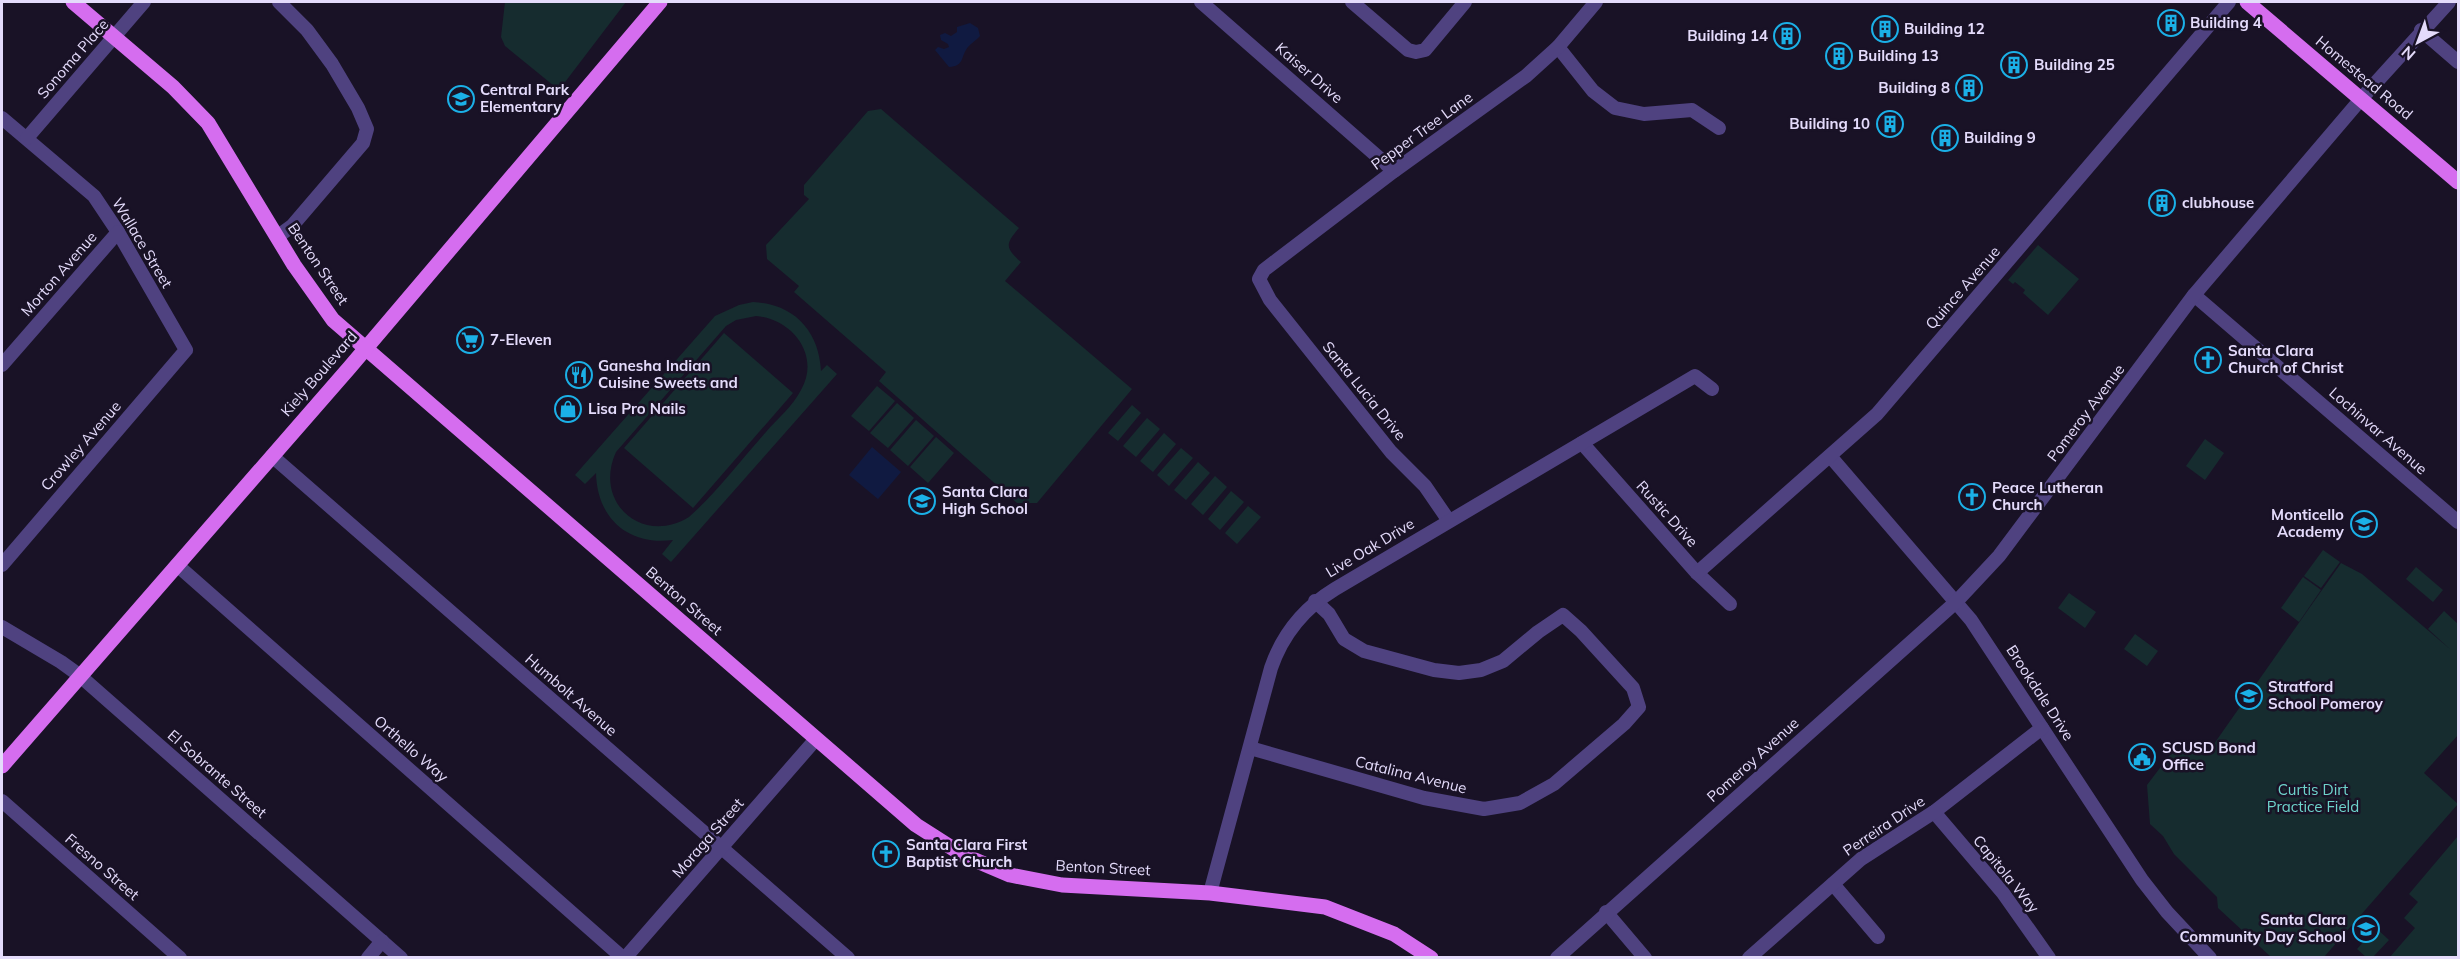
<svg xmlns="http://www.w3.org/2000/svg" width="2460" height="959" font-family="Mulish,sans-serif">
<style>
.green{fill:#162c2f;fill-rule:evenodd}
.water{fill:#101a41}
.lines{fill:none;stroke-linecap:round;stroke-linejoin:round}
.minor{stroke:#4f4280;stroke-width:14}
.major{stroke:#d56def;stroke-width:15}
.labels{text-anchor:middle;stroke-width:5;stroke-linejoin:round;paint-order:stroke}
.poi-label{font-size:15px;font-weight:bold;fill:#e4dbfb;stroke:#191226;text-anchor:start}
.street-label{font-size:15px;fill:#e4dbfb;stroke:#191226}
.park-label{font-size:15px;fill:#6ed4cc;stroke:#191226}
</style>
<rect width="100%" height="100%" fill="#191226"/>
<g class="green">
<path d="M 505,2 L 626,2 L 559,90 L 505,46 L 501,37 Z"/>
<path d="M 881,109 L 1019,228 C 1005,244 1005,248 1021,262 L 1005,281 L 1132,389 L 1037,503 L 1017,503 L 879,381 L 886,372 L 794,292 L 799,286 L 767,259 L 766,245 L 809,199 L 804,195 L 804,185 L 868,111 Z"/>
<path d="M 2038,245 L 2079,279 L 2048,315 L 2023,293 L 2025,290 L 2015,282 L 2013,284 L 2008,280 Z"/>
<path d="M 753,302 C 794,304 819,331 821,371 L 827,365 L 837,374 L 671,562 L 662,554 L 673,540 C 628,546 597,518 596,473 L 585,484 L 575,475 L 715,316 L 739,305 ZM 756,316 C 792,319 821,355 801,390 C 793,406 777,419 766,432 C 741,460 717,492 689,517 C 642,546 593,502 616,452 L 726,326 L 736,320 Z"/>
<path d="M 724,333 L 793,393 L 693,508 L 624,448 Z"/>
<path d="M 877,386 L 895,401 L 869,431 L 851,416 Z"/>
<path d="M 897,403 L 914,418 L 888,448 L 870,433 Z"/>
<path d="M 1132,405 L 1141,413 L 1118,441 L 1108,433 Z"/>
<path d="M 1147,418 L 1160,429 L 1136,457 L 1123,446 Z"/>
<path d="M 916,420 L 934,436 L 908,466 L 890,450 Z"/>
<path d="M 1164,433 L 1176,444 L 1153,472 L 1140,461 Z"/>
<path d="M 936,437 L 954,453 L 928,483 L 910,467 Z"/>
<path d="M 2205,439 L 2224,453 L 2205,480 L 2186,466 Z"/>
<path d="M 1181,448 L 1193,458 L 1169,486 L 1157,475 Z"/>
<path d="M 1198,462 L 1210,473 L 1186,500 L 1174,490 Z"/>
<path d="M 1215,476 L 1227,487 L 1203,515 L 1191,504 Z"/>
<path d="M 1231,491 L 1244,502 L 1220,530 L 1208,519 Z"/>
<path d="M 1248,506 L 1261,517 L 1237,544 L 1225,533 Z"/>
<path d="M 2323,550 L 2340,562 L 2321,588 L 2304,576 Z"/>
<path d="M 2341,563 L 2362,574 L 2451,650 L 2428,629 L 2444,611 L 2458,624 L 2458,735 L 2424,773 L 2458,804 L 2324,957 L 2271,957 L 2218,908 L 2217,897 L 2174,854 L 2163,836 L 2150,824 L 2147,785 L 2169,756 L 2182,747 L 2209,751 Z"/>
<path d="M 2416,567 L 2443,590 L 2433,602 L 2406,579 Z"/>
<path d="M 2303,577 L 2321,590 L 2299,622 L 2281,608 Z"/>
<path d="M 2069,593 L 2096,612 L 2085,628 L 2058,608 Z"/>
<path d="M 2135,634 L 2158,651 L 2147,666 L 2124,649 Z"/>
<path d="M 2458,836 L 2458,957 L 2390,957 L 2415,928 L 2404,918 L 2418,902 L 2409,894 Z"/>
<path d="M 2376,928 L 2389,940 L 2373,957 L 2366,957 L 2357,949 Z"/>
</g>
<g class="water">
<path d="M 970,23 L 978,28 L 980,36 C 977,40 971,43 968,47 C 960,57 965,66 949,67 L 935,50 L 938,47 L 944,49 L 949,47 L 948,44 L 941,40 L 940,35 L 945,33 L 951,36 L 957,32 L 957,27 Z"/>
<path d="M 872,447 L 901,472 L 878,499 L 849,475 Z"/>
</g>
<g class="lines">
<g class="minor">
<path d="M 1201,2 L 1394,171"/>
<path d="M 1352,2 L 1408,50 L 1416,52 L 1425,50 L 1465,2"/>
<path d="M 2421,30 L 2458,62"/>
<path d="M 1558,47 L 1593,91 L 1615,108 L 1644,114 L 1692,110 L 1719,128"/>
<path d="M 2,118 L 94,196 L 118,232 L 186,350 L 2,565"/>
<path d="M 27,138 L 144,2"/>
<path d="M 277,237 L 292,226 L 363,143 L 367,129 L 358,108 L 332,64 L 307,30 L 279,2"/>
<path d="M 2194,295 L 2458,522"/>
<path d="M 2,365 L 118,232"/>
<path d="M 1582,443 L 1697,573 L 1730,604"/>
<path d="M 272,456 L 848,958"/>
<path d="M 1830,456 L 1971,620 L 2142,880 L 2167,912 L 2210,958"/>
<path d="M 1449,521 L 1425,486 L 1391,452 L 1270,300 L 1259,279 L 1264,270 L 1394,171 L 1526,76 L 1558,47 L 1596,2"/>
<path d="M 177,565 L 623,958"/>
<path d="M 1697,573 L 1877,414 L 2229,2"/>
<path d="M 2,627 L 61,662 L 79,675 L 401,958"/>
<path d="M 1250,748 L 1424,798 L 1484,809 L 1520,803 L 1554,784 L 1624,724 L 1639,707 L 1633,688 L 1581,631 L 1563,615 L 1538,632 L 1503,661 L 1481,670 L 1459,673 L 1434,670 L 1364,651 L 1344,639 L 1329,614 L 1315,601"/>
<path d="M 2,801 L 180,958"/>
<path d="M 1934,812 L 2003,893 L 2049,958"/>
<path d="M 1833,884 L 1878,937"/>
<path d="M 1210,893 L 1271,668 C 1283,633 1304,608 1335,589 L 1695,376 L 1712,389"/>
<path d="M 1606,912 L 1645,958"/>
<path d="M 368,958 L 382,941"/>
<path d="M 625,958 L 816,739"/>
<path d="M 1557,958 L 1956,602 L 1999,556 L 2194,295 L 2361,99 L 2449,2"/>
<path d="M 1749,958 L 1861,859 L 1934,812 L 2042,728"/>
</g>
<g class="major">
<path d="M 73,2 L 173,87 L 208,123 L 294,265 L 333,320 L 916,825 L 963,855 L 1010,875 L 1062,885 L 1210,893 L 1325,907 L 1394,934 L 1431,958"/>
<path d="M 2247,2 L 2458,182"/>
<path d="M 2,766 L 350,367 L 660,2"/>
</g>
</g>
<defs>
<symbol id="building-ring" viewBox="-11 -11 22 22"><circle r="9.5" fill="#191226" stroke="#1bb0e7" stroke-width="1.5"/><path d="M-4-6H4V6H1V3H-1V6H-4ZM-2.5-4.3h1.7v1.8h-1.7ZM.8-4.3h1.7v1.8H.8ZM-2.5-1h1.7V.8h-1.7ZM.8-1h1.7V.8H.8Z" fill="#1bb0e7"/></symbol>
<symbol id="school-ring" viewBox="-11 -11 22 22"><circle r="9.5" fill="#191226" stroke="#1bb0e7" stroke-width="1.5"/><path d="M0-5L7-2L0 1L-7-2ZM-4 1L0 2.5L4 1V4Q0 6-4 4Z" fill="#1bb0e7"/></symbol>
<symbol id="supermarket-ring" viewBox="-11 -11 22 22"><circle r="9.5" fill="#191226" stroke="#1bb0e7" stroke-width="1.5"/><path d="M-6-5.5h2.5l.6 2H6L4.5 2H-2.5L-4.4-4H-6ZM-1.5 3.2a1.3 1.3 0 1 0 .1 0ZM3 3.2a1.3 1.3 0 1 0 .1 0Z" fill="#1bb0e7"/></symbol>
<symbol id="church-ring" viewBox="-11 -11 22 22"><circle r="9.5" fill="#191226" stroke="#1bb0e7" stroke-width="1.5"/><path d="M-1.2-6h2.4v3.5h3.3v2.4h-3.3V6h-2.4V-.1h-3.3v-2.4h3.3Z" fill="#1bb0e7"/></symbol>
<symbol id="restaurant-ring" viewBox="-11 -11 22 22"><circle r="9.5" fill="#191226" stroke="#1bb0e7" stroke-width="1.5"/><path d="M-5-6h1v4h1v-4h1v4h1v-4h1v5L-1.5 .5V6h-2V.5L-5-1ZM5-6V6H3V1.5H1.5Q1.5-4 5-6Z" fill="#1bb0e7"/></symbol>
<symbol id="shop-ring" viewBox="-11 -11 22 22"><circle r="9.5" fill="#191226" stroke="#1bb0e7" stroke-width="1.5"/><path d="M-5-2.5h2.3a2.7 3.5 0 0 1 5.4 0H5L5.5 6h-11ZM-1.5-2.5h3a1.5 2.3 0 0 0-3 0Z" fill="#1bb0e7"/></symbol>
<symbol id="civic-ring" viewBox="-11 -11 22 22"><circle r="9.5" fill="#191226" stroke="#1bb0e7" stroke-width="1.5"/><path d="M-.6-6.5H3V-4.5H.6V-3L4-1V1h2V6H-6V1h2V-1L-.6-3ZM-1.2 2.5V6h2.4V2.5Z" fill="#1bb0e7"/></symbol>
</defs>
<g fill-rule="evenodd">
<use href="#building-ring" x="2156" y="8" width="30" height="30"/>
<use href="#building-ring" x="1870" y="14" width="30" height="30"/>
<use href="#building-ring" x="1772" y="21" width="30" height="30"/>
<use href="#building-ring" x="1824" y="41" width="30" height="30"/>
<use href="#building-ring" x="1999" y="50" width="30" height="30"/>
<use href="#building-ring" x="1954" y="73" width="30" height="30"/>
<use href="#school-ring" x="446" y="84" width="30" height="30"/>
<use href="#building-ring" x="1875" y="109" width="30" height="30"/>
<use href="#building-ring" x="1930" y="123" width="30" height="30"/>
<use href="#building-ring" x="2147" y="188" width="30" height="30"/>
<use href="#supermarket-ring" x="455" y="325" width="30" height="30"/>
<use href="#church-ring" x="2193" y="345" width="30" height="30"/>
<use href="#restaurant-ring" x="564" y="360" width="30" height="30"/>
<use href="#shop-ring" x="553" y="394" width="30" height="30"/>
<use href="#church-ring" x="1957" y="482" width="30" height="30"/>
<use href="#school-ring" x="907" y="486" width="30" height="30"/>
<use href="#school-ring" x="2349" y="509" width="30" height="30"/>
<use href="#school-ring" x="2234" y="681" width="30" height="30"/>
<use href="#civic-ring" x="2127" y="742" width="30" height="30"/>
<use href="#church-ring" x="871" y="839" width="30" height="30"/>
<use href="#school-ring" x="2351" y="914" width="30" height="30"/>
</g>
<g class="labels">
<g class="poi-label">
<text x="2190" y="28">Building 4</text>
<text x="1904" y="34">Building 12</text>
<text x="1768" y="41" text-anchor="end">Building 14</text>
<text x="1858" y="61">Building 13</text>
<text x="2034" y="70">Building 25</text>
<text x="1950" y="93" text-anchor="end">Building 8</text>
<text x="480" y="95">Central Park<tspan x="480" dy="17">Elementary</tspan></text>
<text x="1870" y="129" text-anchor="end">Building 10</text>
<text x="1964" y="143">Building 9</text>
<text x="2182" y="208">clubhouse</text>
<text x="490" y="345">7-Eleven</text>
<text x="2228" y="356">Santa Clara<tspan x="2228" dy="17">Church of Christ</tspan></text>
<text x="598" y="371">Ganesha Indian<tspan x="598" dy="17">Cuisine Sweets and</tspan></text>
<text x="588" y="414">Lisa Pro Nails</text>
<text x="1992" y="493">Peace Lutheran<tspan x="1992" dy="17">Church</tspan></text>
<text x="942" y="497">Santa Clara<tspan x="942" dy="17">High School</tspan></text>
<text x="2344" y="520" text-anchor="end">Monticello<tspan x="2344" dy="17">Academy</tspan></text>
<text x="2268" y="692">Stratford<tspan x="2268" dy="17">School Pomeroy</tspan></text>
<text x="2162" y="753">SCUSD Bond<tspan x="2162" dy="17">Office</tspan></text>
<text x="906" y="850">Santa Clara First<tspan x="906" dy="17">Baptist Church</tspan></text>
<text x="2346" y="925" text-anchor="end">Santa Clara<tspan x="2346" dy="17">Community Day School</tspan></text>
</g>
<g class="street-label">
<text transform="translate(73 59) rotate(-49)" y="5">Sonoma Place</text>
<text transform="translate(1309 73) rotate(41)" y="5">Kaiser Drive</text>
<text transform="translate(2364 78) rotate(40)" y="5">Homestead Road</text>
<text transform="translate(1422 131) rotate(-36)" y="5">Pepper Tree Lane</text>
<text transform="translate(142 243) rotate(59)" y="5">Wallace Street</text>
<text transform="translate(318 264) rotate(56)" y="5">Benton Street</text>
<text transform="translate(59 274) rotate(-49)" y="5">Morton Avenue</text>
<text transform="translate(1963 288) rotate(-49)" y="5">Quince Avenue</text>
<text transform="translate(319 374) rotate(-49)" y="5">Kiely Boulevard</text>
<text transform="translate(1364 391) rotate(51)" y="5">Santa Lucia Drive</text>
<text transform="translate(2086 413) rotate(-53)" y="5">Pomeroy Avenue</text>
<text transform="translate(2378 431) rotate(41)" y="5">Lochinvar Avenue</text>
<text transform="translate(81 446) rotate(-49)" y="5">Crowley Avenue</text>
<text transform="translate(1667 514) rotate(48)" y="5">Rustic Drive</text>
<text transform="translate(1370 548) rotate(-31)" y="5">Live Oak Drive</text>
<text transform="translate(684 601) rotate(41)" y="5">Benton Street</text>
<text transform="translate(2040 693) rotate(57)" y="5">Brookdale Drive</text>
<text transform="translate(571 695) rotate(41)" y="5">Humbolt Avenue</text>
<text transform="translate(411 749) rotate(41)" y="5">Orthello Way</text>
<text transform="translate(1753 760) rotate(-42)" y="5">Pomeroy Avenue</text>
<text transform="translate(217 774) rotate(41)" y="5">El Sobrante Street</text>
<text transform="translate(1411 775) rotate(14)" y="5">Catalina Avenue</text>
<text transform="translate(1884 826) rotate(-34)" y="5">Perreira Drive</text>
<text transform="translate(708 838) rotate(-49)" y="5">Moraga Street</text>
<text transform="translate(102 867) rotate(41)" y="5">Fresno Street</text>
<text transform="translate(1103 868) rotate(3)" y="5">Benton Street</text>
<text transform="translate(2006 874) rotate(51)" y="5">Capitola Way</text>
</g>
<g class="park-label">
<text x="2313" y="795">Curtis Dirt<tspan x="2313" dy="17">Practice Field</tspan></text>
</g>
</g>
<rect width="2460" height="959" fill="none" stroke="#e4dbfb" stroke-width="6"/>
<g transform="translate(2418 42) rotate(221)" stroke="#191226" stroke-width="4.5" paint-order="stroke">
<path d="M0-4.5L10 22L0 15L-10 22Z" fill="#e4dbfb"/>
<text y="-9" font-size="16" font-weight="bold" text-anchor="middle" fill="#e4dbfb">N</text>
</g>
</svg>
